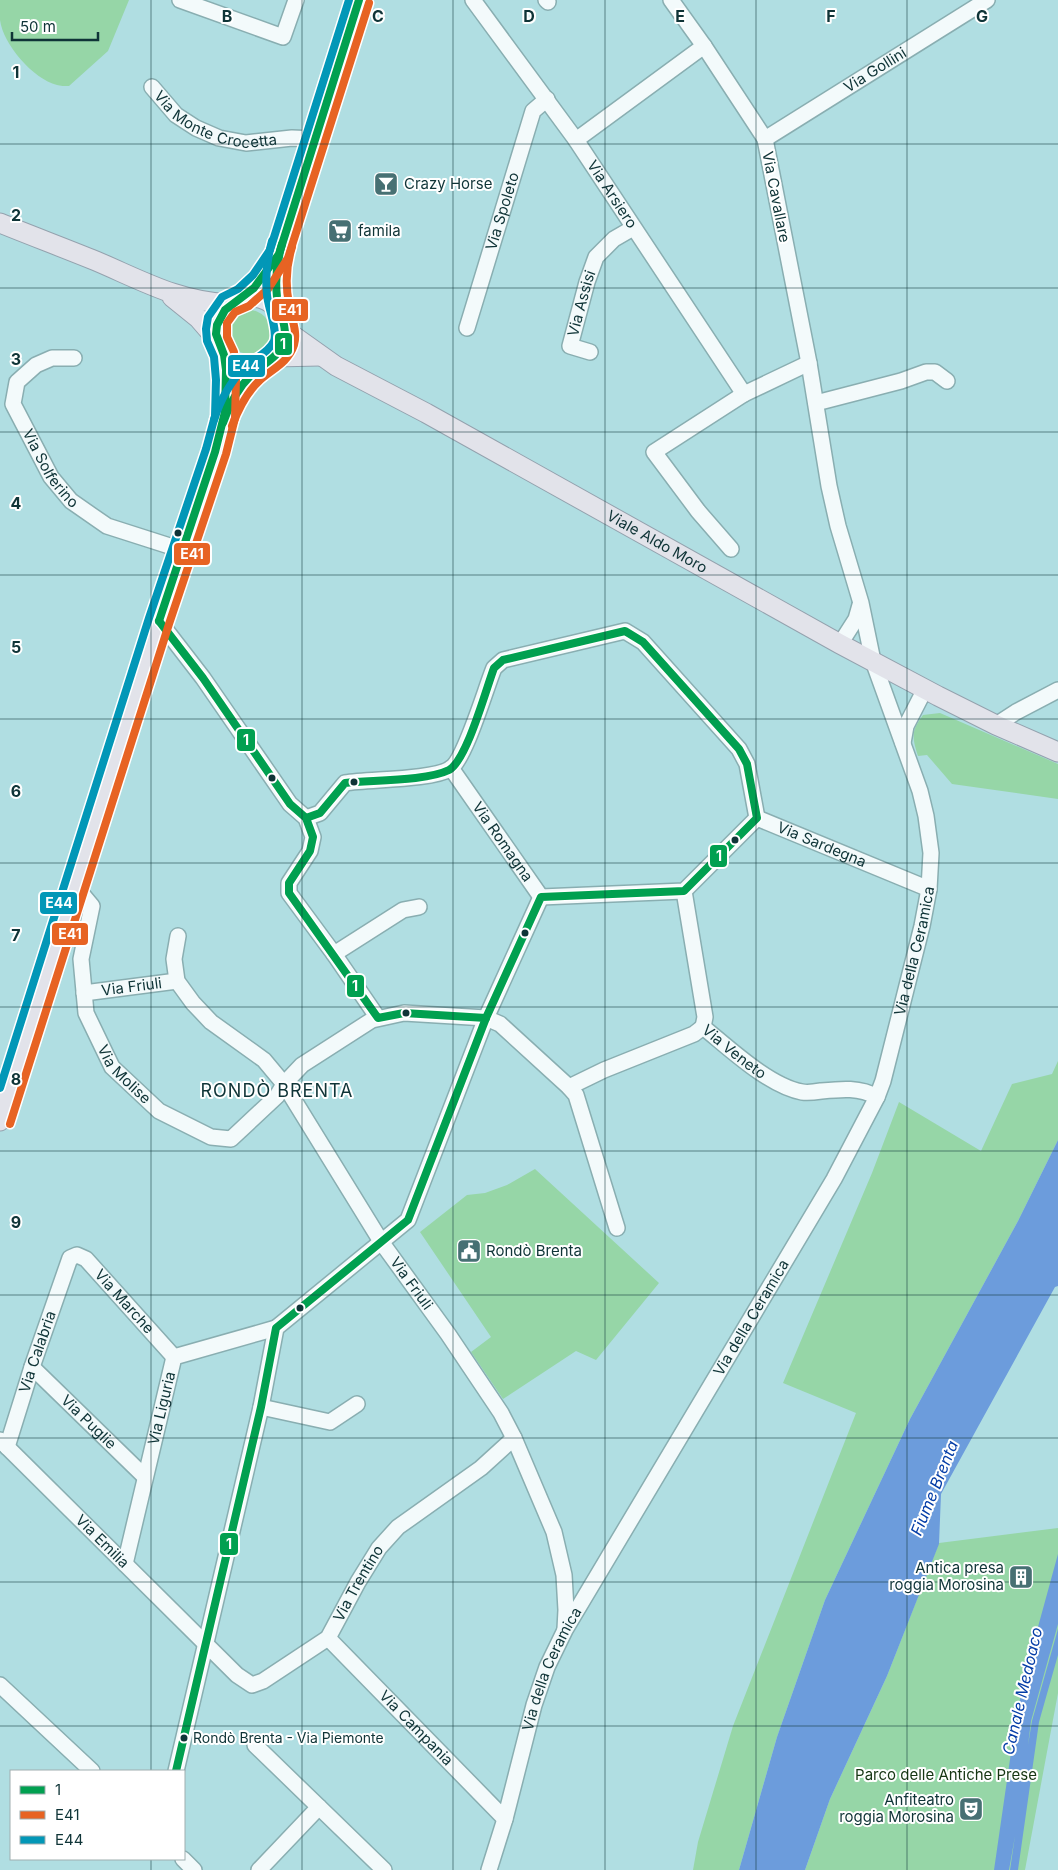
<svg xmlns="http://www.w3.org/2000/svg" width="1058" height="1870" font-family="Inter,sans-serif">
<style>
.green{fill:#96d6a7}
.water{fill:#6c9cdc}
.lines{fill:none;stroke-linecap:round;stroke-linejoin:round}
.minor-casing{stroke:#89aeb1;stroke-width:18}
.major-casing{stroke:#94a2ae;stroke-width:21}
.minor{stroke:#f3fafb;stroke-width:15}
.major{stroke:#e2e3ea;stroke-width:19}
.bus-1-casing{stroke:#fff;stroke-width:11}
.bus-2-casing{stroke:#fff;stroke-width:11}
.bus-3-casing{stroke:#fff;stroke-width:11}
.bus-1{stroke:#01a050;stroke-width:8}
.bus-2{stroke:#e76323;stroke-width:8}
.bus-3{stroke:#0297b7;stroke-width:8}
.grid{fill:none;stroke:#0f3437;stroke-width:1;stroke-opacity:0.55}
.bus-dot{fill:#0f3437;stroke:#fff;stroke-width:2}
.labels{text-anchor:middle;stroke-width:4;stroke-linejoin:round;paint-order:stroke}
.bus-label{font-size:14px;fill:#0f3437;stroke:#fff;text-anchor:start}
.street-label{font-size:15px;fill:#0f3437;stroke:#fff}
.poi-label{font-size:15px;fill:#0f3437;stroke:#fff;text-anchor:start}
.park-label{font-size:15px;fill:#163613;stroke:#fff}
.water-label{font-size:16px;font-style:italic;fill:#043da7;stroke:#fff}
.quarter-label{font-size:18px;letter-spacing:1px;fill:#0f3437;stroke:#fff}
.grid-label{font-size:16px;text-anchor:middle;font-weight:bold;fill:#0f3437;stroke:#fff;stroke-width:4;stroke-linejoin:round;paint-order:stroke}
.line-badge{stroke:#fff;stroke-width:2}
.badge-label{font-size:14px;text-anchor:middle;font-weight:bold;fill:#fff}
</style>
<rect width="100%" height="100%" fill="#b0dee2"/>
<g class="green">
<path d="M 0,0 L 129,0 L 108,51 L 69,86 C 65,86 60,86 57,85 C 33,79 3,44 0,20 C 0,13 0,6 0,0 Z"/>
<circle cx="249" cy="332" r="22"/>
<path d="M 940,713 L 1058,764 L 1058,799 L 952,784 L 927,755 L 918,756 C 912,737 911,731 923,715 Z"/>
<path d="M 1058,1061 L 1058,1140 L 1018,1221 L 910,1419 L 825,1600 L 777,1737 L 739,1870 L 693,1870 L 698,1842 L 733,1726 L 856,1413 L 783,1383 L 872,1173 L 899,1102 L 981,1151 L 1012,1084 L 1052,1074 Z"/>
<path d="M 535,1169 L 659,1283 L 596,1360 L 576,1351 L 503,1399 L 471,1352 L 491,1337 L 420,1232 L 467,1195 L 485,1193 L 507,1185 Z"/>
<path d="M 1058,1528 L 1058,1693 L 1025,1870 L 805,1870 L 830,1799 L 887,1676 L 939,1543 Z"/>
</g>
<g class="water">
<path d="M 1058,1140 L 1058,1286 L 1055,1287 L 941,1494 L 939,1544 L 887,1676 L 830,1799 L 805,1870 L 739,1870 L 777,1737 L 825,1600 L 910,1419 L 1018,1221 Z"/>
<path d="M 1058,1554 L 1058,1624 L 1031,1721 L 1028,1745 L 1032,1721 L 1058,1629 L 1058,1655 L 1039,1722 L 1018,1870 L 1010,1870 L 1015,1836 L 1009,1870 L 994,1870 L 1016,1718 L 1027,1667 Z"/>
</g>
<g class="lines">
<defs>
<g id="minor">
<path d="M 180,0 L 283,37 L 296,0"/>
<path id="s1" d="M 473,0 L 576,140 L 744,394"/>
<path d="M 546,0 L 548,2"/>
<path id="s2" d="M 152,87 L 176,115 L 196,128 L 219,138 L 246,143 L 292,138 L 316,139"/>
<path id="s3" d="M 765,139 L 987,0"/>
<path d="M 576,140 L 704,46"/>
<path id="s4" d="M 467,328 L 533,111 L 547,99"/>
<path id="s5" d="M 590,352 L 570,346 L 587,282 L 596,257 L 614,239 L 633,228"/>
<path id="s6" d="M 74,358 L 52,358 L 36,365 L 17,382 L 13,404 L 51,477 L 71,501 L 107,526 L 182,550"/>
<path d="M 816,403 L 901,381 L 926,372 L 935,372 L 947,381"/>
<path d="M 731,549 L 698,511 L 654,452 L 744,394 L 809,363"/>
<path d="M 159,621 L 203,678 L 290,804 L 306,818 L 313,837 L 310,851 L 289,883 L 289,893 L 334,954 L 378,1018"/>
<path d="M 840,644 L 856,619 L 860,605"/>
<path d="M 996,725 L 1016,712 L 1058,690"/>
<path d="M 903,743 L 906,726 L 925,689"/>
<path id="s7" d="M 451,768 L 541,897"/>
<path d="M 306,818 L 320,813 L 345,783 C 370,779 431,780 450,769 C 465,760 486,687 494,668 L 503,660 L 625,631 L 643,642 L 739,749 L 747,764 L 757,818"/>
<path id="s8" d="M 757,818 L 929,889"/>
<path id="s9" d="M 74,890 L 82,894 L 92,906 L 81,959 L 86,1013 L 112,1067 L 159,1111 L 211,1137 L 231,1139 L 277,1096 L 284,1084 L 302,1065 L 372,1020 L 404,1013 L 486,1018 L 500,1024 L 569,1087 L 576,1095 L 617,1228"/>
<path d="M 684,891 L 705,1017 L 703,1027"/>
<path d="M 541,897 L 684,891 L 757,818"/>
<path id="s10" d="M 178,936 L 174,959 L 177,981 L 193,1003 L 211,1022 L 264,1060 L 284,1084 L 382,1243 L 448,1334 L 501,1413 L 514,1438 L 554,1532 L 564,1575 L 566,1610 L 565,1629"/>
<path d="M 334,954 L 403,910 L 419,907"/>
<path id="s11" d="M 84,993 L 177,981"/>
<path id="s12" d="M 703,1027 C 729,1048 769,1086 802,1092 C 808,1093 815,1092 821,1091 C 841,1089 860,1087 877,1097"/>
<path d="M 569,1087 L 604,1070 L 694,1034 L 703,1027"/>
<path id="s13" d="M 32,1367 L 144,1476"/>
<path d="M 261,1407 L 330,1422 L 357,1404"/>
<path id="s14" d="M 0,1440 L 237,1675 L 252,1685 L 263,1681 L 328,1638 L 358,1582 L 379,1548 L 398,1527 L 481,1468 L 514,1438"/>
<path id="s15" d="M 7,1447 L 32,1367 L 70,1258 L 77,1255 L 86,1259 L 174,1357"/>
<path id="s16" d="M 125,1564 L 174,1357 L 276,1328"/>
<path id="s17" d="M 328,1638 L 505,1819"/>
<path d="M 0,1685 L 92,1771"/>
<path d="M 255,1745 L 319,1807 L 259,1870"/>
<path d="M 176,1771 L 261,1407 L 276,1328 L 408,1220 L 486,1018 L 541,897"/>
<path d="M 319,1807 L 384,1870"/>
<path d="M 183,1859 L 194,1870"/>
<path id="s18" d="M 489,1870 L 505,1819 L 534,1705 L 547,1667 L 565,1630 L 834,1179 L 877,1097 L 883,1081 L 922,926 L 929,889 L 931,853 L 926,816 L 920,791 L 873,661 L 861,603 L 838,526 L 829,486 L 809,363 L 765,139 L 704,46 L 671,0"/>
</g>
<g id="major">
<path d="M 0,223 C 32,236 64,248 96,261 C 143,281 177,301 229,304"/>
<path d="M 172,297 L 198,318 L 217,340"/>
<circle cx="251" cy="332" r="35"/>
<path d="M 243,298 L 261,282 L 276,259"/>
<path d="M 280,313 L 275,280 L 279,254 L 359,0"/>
<path id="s19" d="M 285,325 L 291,334 L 336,366 L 426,413 L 840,644 L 938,696 L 996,725 L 1058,752"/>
<path d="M 274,357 L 320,356"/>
<path d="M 227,414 L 244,384 L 262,365"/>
<path d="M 0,1121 L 159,621 L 216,452 L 225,417 L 226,380 L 224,354"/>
</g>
</defs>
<use href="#minor" class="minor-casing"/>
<use href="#major" class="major-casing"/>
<use href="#minor" class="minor"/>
<use href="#major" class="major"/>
<defs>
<g id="bus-1">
<path d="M 223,423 C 229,405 239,387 252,374 C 263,364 279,357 284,342 C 288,328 279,311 277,297 C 275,279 277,261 282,244"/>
<path d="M 159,621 L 215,452 L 225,412 L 226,370 L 224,355 L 216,334 L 217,325 L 225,310 L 254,288 L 279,254 L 359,0"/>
<path d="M 159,621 L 203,678 L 290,804 L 306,818 L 313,837 L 310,851 L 289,883 L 289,893 L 378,1018 L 404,1013 L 486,1018"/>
<path d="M 176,1771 L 261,1407 L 276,1328 L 408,1220 L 486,1018 L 541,897 L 684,891 L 757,818 L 747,764 L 739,749 L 643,642 L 625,631 L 503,660 L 494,668 C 486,689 467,760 449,770 C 427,781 371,780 345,783 L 320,813 L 306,818"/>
</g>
<g id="bus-2">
<path d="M 232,426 C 238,410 247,392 260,380 C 272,369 288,363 294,345 C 298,331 291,318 289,304 C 285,284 286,266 292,247"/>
<path d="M 10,1124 L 169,624 L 226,454 L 235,418 L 236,380 L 234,352 L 227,337 L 227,323 L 235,312 L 249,306 L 268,289 L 288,258 L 369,3"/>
</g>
<g id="bus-3">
<path d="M 214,420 C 220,401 231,381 245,367 C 254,358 269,353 274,341 C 278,330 268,308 267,295 C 265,277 267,259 272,241"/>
<path d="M 0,1088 L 149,618 L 206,449 L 215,416 L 216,380 L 214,357 L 207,341 L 206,329 L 208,317 L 222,297 L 238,289 L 253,275 L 270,250 L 349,0"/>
</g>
</defs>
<use href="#bus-1" class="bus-1-casing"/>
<use href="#bus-2" class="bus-2-casing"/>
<use href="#bus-3" class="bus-3-casing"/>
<use href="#bus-1" class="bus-1"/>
<use href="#bus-2" class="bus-2"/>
<use href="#bus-3" class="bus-3"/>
</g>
<path class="grid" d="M 151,0 L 151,1771M 302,0 L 302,1870M 453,0 L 453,1870M 605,0 L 605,1870M 756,0 L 756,1870M 907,0 L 907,1870M 0,144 L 1058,144M 0,288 L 1058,288M 0,432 L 1058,432M 0,575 L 1058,575M 0,719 L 1058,719M 0,863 L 1058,863M 0,1007 L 1058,1007M 0,1151 L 1058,1151M 0,1295 L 1058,1295M 0,1438 L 1058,1438M 0,1582 L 1058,1582M 0,1726 L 1058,1726M 151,1859 L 151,1870"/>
<defs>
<symbol id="bar-square" viewBox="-11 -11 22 22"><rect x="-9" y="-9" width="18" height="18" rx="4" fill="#477073" stroke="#fff"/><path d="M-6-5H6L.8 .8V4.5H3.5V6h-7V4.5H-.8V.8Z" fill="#fff"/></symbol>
<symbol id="supermarket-square" viewBox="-11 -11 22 22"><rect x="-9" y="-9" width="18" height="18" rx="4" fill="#477073" stroke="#fff"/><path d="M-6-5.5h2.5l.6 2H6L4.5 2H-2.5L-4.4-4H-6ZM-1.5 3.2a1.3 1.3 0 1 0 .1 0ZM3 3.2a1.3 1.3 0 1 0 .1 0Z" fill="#fff"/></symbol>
<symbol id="civic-square" viewBox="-11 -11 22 22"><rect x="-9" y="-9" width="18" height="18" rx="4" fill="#477073" stroke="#fff"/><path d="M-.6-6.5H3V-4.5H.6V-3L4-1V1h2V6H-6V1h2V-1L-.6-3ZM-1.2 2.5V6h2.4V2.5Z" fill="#fff"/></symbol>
<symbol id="building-square" viewBox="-11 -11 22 22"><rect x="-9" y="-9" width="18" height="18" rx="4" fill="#477073" stroke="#fff"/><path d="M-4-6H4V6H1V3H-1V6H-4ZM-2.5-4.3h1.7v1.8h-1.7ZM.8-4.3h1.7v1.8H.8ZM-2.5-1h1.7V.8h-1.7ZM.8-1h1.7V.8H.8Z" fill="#fff"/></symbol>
<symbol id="theatre-square" viewBox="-11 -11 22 22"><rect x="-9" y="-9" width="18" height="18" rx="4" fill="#477073" stroke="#fff"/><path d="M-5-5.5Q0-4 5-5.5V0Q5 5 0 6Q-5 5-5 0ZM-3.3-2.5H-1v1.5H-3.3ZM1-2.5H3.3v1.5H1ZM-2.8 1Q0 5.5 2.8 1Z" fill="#fff"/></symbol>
</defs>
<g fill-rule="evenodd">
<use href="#bar-square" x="372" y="170" width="28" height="28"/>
<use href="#supermarket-square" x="326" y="217" width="28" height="28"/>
<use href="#civic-square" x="455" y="1237" width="28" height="28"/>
<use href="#building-square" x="1007" y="1563" width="28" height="28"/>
<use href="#theatre-square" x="957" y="1795" width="28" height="28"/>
</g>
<g class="bus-dot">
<circle cx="178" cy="533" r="4.5"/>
<circle cx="272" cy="778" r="4.5"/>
<circle cx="354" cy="782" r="4.5"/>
<circle cx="735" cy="840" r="4.5"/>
<circle cx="525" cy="933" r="4.5"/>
<circle cx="406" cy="1013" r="4.5"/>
<circle cx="300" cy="1308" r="4.5"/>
<circle cx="184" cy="1738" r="4.5"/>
</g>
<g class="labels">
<g class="bus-label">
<text x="193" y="1743">Rondò Brenta - Via Piemonte</text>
</g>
<g class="street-label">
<text dy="5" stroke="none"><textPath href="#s3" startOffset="130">Via Gollini</textPath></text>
<text dy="5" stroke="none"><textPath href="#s2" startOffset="76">Via Monte Crocetta</textPath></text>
<text dy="5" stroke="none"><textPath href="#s1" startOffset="239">Via Arsiero</textPath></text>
<text transform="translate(776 197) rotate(79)" y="5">Via Cavallare</text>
<text dy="5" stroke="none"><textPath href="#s4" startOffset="122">Via Spoleto</textPath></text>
<text dy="5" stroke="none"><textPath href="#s5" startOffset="65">Via Assisi</textPath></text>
<text dy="5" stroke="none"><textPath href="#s6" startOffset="162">Via Solferino</textPath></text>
<text dy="5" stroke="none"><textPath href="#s19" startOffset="432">Viale Aldo Moro</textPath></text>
<text dy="5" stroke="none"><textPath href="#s7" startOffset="90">Via Romagna</textPath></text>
<text dy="5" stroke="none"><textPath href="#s8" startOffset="70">Via Sardegna</textPath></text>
<text dy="5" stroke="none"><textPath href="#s18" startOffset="1021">Via della Ceramica</textPath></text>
<text dy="5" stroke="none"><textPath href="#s11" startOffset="48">Via Friuli</textPath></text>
<text dy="5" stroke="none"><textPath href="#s12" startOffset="40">Via Veneto</textPath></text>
<text dy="5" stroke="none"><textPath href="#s9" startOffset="206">Via Molise</textPath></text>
<text dy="5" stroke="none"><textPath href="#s10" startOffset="432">Via Friuli</textPath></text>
<text dy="5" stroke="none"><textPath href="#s15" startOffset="274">Via Marche</textPath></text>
<text dy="5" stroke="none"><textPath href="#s18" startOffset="616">Via della Ceramica</textPath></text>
<text dy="5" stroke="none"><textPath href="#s15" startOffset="100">Via Calabria</textPath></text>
<text dy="5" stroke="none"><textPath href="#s16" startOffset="160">Via Liguria</textPath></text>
<text dy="5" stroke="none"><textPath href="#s13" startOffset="79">Via Puglie</textPath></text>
<text dy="5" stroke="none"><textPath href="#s14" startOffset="144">Via Emilia</textPath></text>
<text dy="5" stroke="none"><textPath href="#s14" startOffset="504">Via Trentino</textPath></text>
<text dy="5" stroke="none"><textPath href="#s18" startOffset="211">Via della Ceramica</textPath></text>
<text dy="5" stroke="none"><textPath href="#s17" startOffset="126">Via Campania</textPath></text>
</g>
<g class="poi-label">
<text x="404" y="189">Crazy Horse</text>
<text x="358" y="236">famila</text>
<text x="486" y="1256">Rondò Brenta</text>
<text x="1004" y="1573" text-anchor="end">Antica presa<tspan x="1004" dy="17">roggia Morosina</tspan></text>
<text x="954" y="1805" text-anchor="end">Anfiteatro<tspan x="954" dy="17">roggia Morosina</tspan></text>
</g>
<g class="park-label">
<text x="946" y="1780">Parco delle Antiche Prese</text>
</g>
<g class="water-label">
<text transform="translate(934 1488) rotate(-68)" y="6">Fiume Brenta</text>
<text transform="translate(1022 1691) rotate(-77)" y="6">Canale Medoaco</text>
</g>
<g class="quarter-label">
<text x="277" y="1097">RONDÒ BRENTA</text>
</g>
</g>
<g class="grid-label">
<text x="227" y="22">B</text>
<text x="378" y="22">C</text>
<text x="529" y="22">D</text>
<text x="680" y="22">E</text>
<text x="831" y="22">F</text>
<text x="982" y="22">G</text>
<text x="16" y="78">1</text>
<text x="16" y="221">2</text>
<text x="16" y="365">3</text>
<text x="16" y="509">4</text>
<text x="16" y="653">5</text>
<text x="16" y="797">6</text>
<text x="16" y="941">7</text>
<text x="16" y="1085">8</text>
<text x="16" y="1228">9</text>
</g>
<g class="line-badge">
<rect x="271" y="298" width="38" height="24" rx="5" fill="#e76323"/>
<rect x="274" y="332" width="19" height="24" rx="5" fill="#01a050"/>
<rect x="227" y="354" width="39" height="24" rx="5" fill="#0297b7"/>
<rect x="173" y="542" width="38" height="24" rx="5" fill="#e76323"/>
<rect x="236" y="728" width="20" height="24" rx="5" fill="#01a050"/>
<rect x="709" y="844" width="19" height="24" rx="5" fill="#01a050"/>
<rect x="39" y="891" width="39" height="24" rx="5" fill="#0297b7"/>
<rect x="51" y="922" width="38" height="24" rx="5" fill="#e76323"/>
<rect x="346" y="974" width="19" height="24" rx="5" fill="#01a050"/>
<rect x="219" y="1532" width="20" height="24" rx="5" fill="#01a050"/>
</g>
<g class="badge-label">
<text x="290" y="315">E41</text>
<text x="283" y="349">1</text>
<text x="246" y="371">E44</text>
<text x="192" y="559">E41</text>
<text x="246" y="745">1</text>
<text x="719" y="861">1</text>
<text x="59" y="908">E44</text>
<text x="70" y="939">E41</text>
<text x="355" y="991">1</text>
<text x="229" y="1549">1</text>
</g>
<rect x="10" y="1770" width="175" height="90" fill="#ffffff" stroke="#9faeaf"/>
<rect x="20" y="1786" width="25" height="8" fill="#01a050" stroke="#9faeaf"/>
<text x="55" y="1795" font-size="15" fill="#0f3437">1</text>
<rect x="20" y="1811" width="25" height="8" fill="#e76323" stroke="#9faeaf"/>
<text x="55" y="1820" font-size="15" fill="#0f3437">E41</text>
<rect x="20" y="1836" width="25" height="8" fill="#0297b7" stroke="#9faeaf"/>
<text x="55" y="1845" font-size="15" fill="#0f3437">E44</text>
<path d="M12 32v8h86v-8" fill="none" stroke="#0f3437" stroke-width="2.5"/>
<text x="20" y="32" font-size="15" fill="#0f3437" stroke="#ffffff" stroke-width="4" paint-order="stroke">50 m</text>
</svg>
